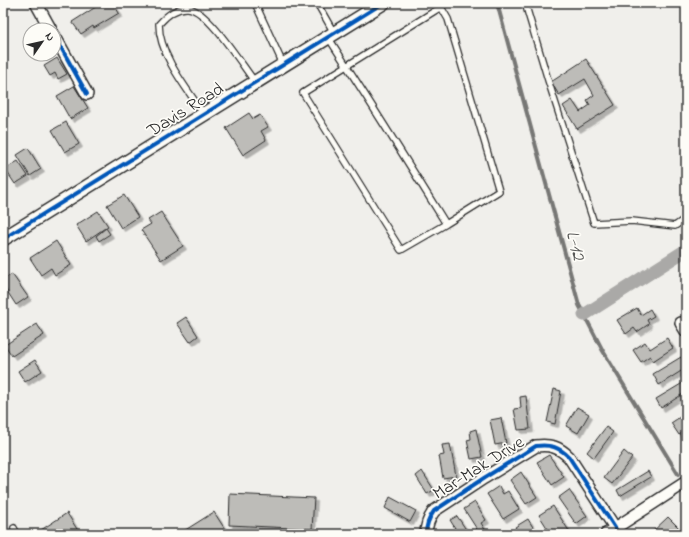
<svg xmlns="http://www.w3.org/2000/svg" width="689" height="537" font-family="'Indie Flower',sans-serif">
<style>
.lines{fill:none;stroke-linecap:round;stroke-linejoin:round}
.stream{stroke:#777775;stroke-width:4}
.canal{stroke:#aaa9a7;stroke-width:13}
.building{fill:#bdbcb8;stroke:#2b2b2b;filter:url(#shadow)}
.service-casing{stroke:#2b2b2b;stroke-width:8}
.minor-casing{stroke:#2b2b2b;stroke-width:14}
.tertiary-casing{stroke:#2b2b2b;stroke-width:16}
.service{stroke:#fdfcf7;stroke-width:5.5}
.minor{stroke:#fdfcf7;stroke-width:11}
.tertiary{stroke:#fdfcf7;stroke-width:13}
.cycleway-casing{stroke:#fdfcf7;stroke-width:6}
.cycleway{stroke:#0057b8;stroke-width:4}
.labels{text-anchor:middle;stroke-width:3.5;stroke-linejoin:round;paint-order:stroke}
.street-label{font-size:18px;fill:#2b2b2b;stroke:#fdfcf7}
.water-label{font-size:19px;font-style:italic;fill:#575756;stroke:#fdfcf7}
</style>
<defs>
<filter id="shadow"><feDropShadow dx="3.5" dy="3.5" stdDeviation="0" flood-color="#0004"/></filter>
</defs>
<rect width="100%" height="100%" fill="#f0efeb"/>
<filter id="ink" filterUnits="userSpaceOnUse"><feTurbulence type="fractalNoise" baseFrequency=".025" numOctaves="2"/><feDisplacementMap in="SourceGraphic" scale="8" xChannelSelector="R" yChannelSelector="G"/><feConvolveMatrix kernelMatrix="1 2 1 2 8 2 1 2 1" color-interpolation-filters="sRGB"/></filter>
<g filter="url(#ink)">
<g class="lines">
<path class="stream" d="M 497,3 L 579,305 L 603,351 L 678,474"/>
<path class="canal" d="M 584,315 L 686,250"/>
</g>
<g class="building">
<path d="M 102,3 L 113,3 L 119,13 L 94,28 L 93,26 L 81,34 L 72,22 Z"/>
<path d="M 57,58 L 67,74 L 58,79 L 55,73 L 50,76 L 44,66 Z"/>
<path d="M 586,59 L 615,105 L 577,129 L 563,106 L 572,100 L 580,112 L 590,105 L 587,100 L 594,95 L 585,79 L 559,95 L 551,82 Z"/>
<path d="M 74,86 L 88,108 L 70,119 L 57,96 Z"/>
<path d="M 249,113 L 253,119 L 260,115 L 268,127 L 261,131 L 266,140 L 243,155 L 226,128 Z"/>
<path d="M 66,122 L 79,144 L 65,152 L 52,130 Z"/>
<path d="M 28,148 L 41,169 L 30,176 L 17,155 Z"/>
<path d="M 18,161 L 28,176 L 15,184 L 5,169 Z"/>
<path d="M 124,195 L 138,217 L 121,228 L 107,205 Z"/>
<path d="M 98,211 L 108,226 L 86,241 L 76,225 Z"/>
<path d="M 161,212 L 183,246 L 161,260 L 141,230 L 151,224 L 148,220 Z"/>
<path d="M 106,228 L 110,234 L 99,241 L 96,236 Z"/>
<path d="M 56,241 L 71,265 L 55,275 L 51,268 L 41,275 L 30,258 Z"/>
<path d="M 12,274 L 28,297 L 16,305 L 3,285 L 3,280 Z"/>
<path d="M 637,308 L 641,315 L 650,309 L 654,316 L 647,320 L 649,324 L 637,332 L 634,328 L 626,334 L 617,320 Z"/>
<path d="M 186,317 L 198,336 L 190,342 L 177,323 Z"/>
<path d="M 37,324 L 44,335 L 12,356 L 5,345 Z"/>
<path d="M 667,338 L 673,348 L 653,361 L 650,356 L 641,362 L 633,350 L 645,342 L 650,349 Z"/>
<path d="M 681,357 L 686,365 L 686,368 L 659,385 L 653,374 Z"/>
<path d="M 35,360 L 42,371 L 25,382 L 18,371 Z"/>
<path d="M 686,381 L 686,392 L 661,408 L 656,399 Z"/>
<path d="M 554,389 L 561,391 L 555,424 L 547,422 Z"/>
<path d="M 526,396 L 530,429 L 518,430 L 514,409 L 521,408 L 520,397 Z"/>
<path d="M 577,407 L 589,414 L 578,433 L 566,426 Z"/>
<path d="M 686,413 L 686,430 L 679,435 L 671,423 Z"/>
<path d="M 501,418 L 506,443 L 495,445 L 490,420 Z"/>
<path d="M 606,427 L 613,432 L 594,458 L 587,452 Z"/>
<path d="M 476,429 L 482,457 L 471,459 L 467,440 L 471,439 L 470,431 Z"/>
<path d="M 450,444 L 456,476 L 443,478 L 439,456 L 444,455 L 442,445 Z"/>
<path d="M 624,451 L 632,458 L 612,484 L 604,478 Z"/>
<path d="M 549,455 L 564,477 L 552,485 L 537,462 Z"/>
<path d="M 422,471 L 434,490 L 427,494 L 416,476 Z"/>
<path d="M 648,471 L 651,477 L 620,496 L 617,490 Z"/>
<path d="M 521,472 L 537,497 L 526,504 L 510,480 Z"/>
<path d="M 499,486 L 503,494 L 508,491 L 519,509 L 503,519 L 487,494 Z"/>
<path d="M 569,490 L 587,516 L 576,524 L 558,498 Z"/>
<path d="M 230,494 L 314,498 L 312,529 L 229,525 Z"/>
<path d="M 390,497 L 416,511 L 410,522 L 385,508 Z"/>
<path d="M 475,502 L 486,520 L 481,523 L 487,533 L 485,534 L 480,534 L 464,509 Z"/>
<path d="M 553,506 L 571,534 L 551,534 L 539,515 Z"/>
<path d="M 214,512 L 228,534 L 179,534 Z"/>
<path d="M 67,513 L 80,534 L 43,534 L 41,530 Z"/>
<path d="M 457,516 L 469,534 L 452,534 L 450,531 L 455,528 L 450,520 Z"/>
<path d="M 668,517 L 682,531 L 679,534 L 650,534 Z"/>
<path d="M 528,519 L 537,534 L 519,534 L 515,527 Z"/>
</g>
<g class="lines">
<defs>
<g id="service">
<path d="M 255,3 L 283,64"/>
<path d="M 317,3 L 334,33"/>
<path d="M 525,3 L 548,80 L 594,223 L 632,221 L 675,226 L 686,218"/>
<path d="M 328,37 C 368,99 407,161 446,224 L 499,191 L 448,19 L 441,7 L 303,93 L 401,250 L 446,224"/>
<path d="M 204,114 C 187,89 159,55 159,24 C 166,16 176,7 188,8 C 208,10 242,65 255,82"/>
<path d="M 14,528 L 17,534"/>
</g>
<g id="minor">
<path d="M 36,3 L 51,30"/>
<path d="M 54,35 L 87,94"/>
<path d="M 681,323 L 686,331"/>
<path d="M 426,534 C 426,525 429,518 434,511 L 484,478 L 536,446 C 550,444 559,447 569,457 L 619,534"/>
<path d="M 606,534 L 686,482"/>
</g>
<path id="tertiary" d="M 3,239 L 383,3"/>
</defs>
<use href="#service" class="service-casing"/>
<use href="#minor" class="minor-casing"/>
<use href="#tertiary" class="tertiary-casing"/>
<use href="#service" class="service"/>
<use href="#minor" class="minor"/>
<use href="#tertiary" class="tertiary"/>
<defs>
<g id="cycleway">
<path d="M 54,35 L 87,94"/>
<path d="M 3,239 L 383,3"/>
<path d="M 426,534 C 426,525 429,518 434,511 L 484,478 L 536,446 C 550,444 559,447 569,457 L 619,534"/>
</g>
</defs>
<use href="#cycleway" class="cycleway-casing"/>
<use href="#cycleway" class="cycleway"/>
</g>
</g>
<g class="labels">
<g class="street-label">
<text transform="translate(185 109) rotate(-32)" y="6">Davis Road</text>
<text transform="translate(478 467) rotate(-32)" y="6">Mar-Mak Drive</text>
</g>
<g class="water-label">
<text transform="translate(577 245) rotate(75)" y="7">L-12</text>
</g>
</g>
<rect width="689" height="537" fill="none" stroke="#fdfcf7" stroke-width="16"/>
<rect x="8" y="8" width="673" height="521" fill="none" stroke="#2b2b2b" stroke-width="1.5" filter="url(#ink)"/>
<g transform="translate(42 42) rotate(56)"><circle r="19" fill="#fdfcf7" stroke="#a9a8a5"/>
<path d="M0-3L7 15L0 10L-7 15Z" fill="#2b2b2b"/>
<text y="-6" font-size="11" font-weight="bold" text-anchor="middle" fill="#2b2b2b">N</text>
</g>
</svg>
